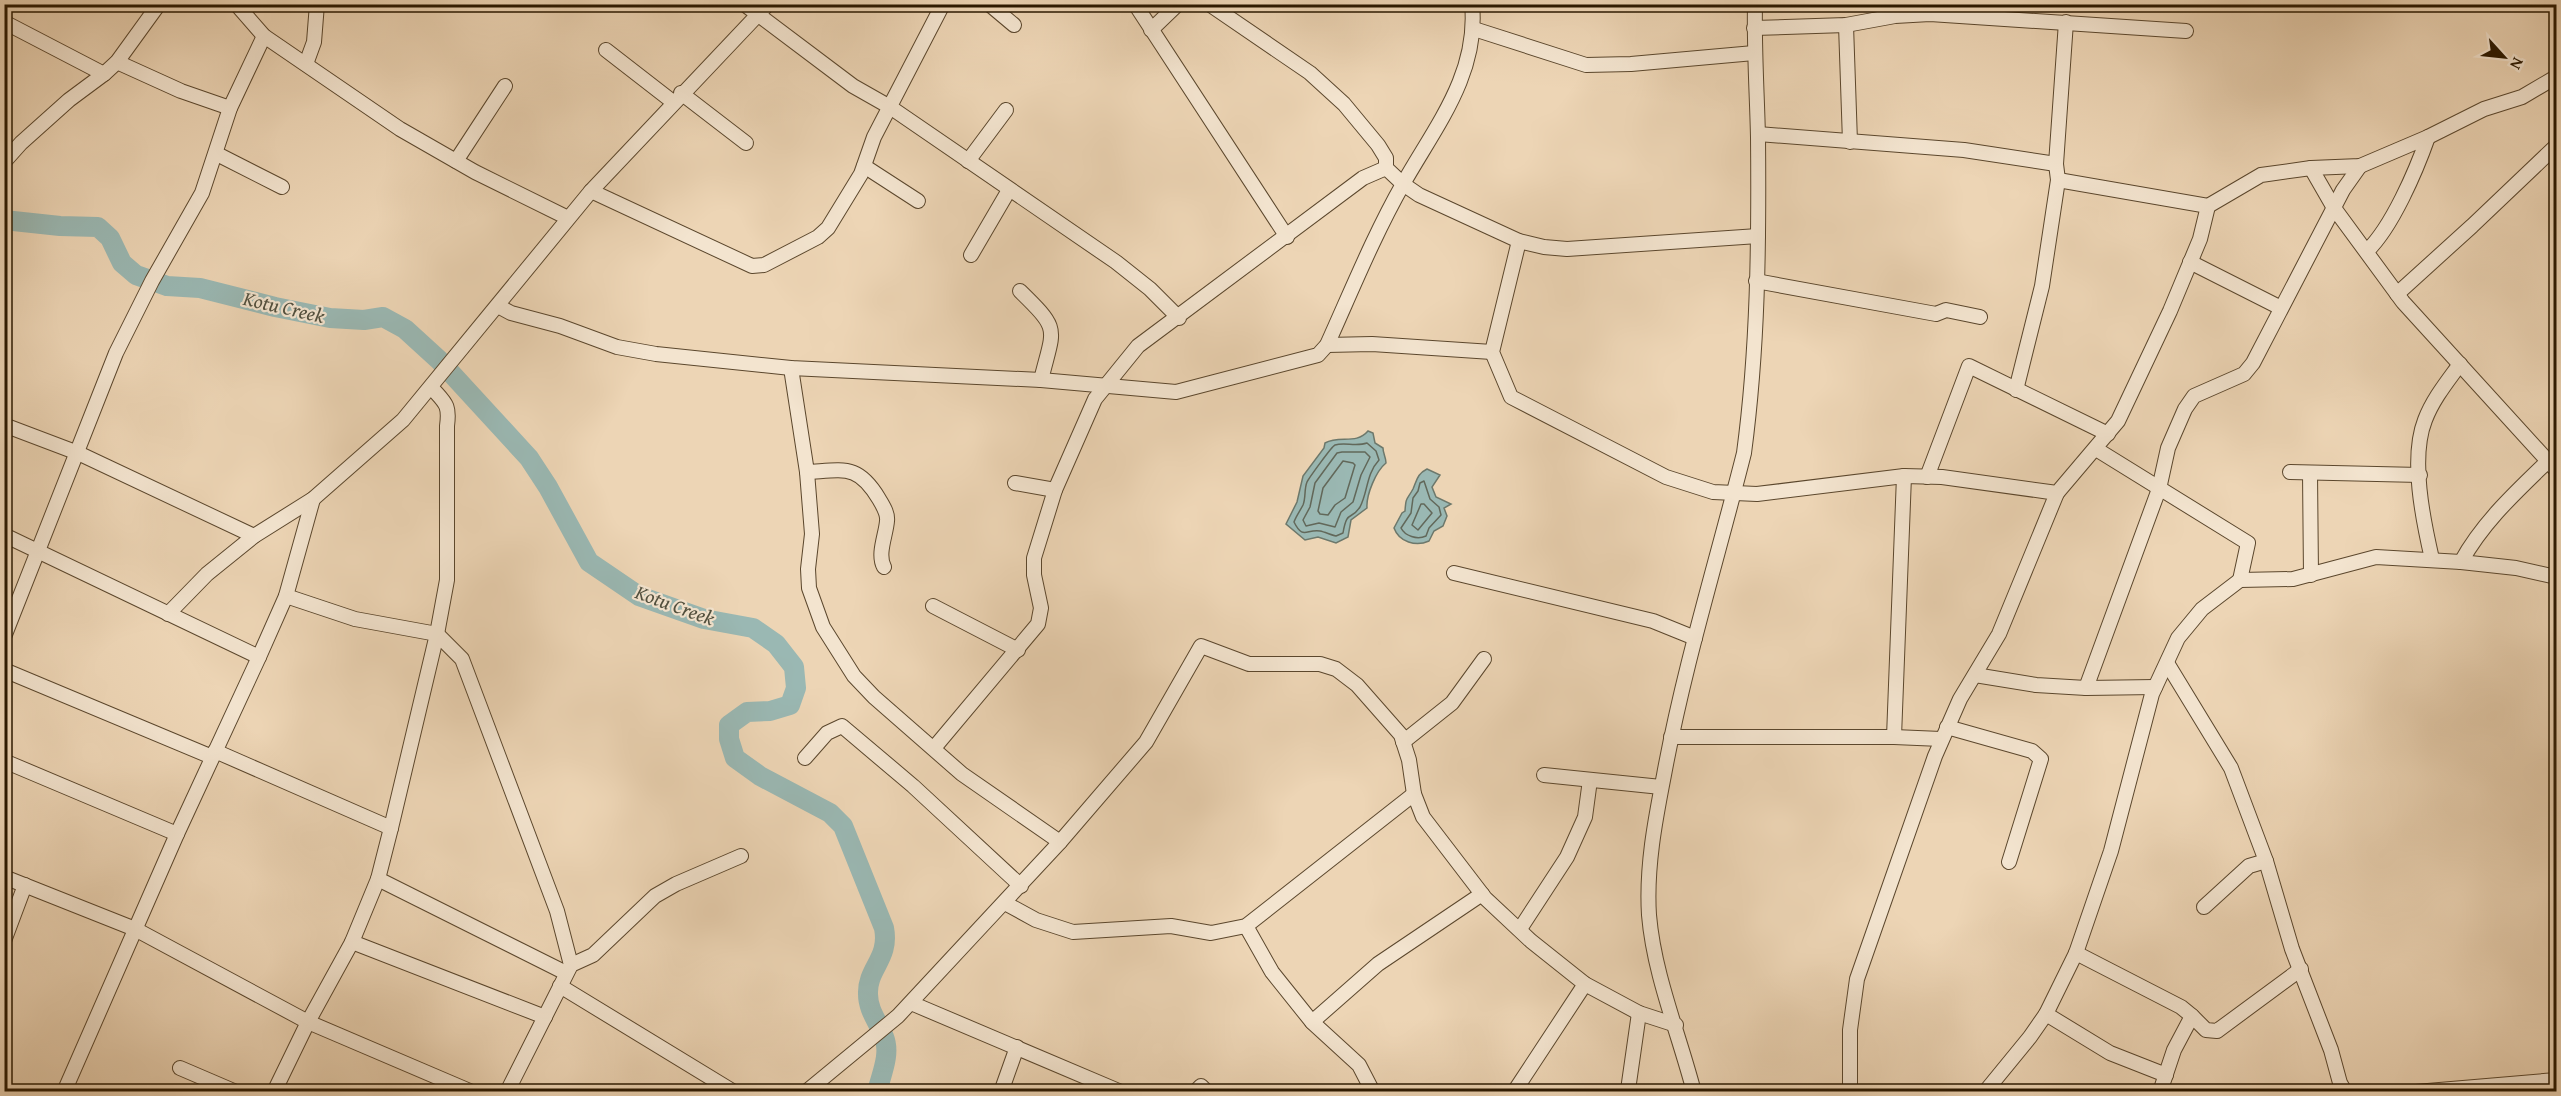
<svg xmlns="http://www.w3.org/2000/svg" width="2561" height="1096" font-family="'Gentium Book Plus',serif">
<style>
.water{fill:#9ab8b3;stroke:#6d786b;stroke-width:1.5}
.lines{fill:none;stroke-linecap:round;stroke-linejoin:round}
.shore{stroke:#62685a;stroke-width:1.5}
.river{stroke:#9ab8b3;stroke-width:20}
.minor-casing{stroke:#5b472d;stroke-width:16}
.minor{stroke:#f3e4cf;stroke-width:14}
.labels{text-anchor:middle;stroke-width:4.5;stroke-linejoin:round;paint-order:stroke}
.water-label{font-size:20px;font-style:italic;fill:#51503f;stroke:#f3e4cf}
</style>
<rect width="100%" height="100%" fill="#edd5b5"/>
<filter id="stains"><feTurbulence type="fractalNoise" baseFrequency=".00333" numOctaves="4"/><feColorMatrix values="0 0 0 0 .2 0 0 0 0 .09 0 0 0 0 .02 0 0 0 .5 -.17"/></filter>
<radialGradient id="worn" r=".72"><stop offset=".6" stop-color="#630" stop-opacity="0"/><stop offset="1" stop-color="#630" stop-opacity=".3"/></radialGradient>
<g class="water">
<path d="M 1368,431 L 1373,433 L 1375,443 L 1383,448 C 1383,454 1386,457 1386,463 C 1376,471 1366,495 1367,508 L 1351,520 L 1348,537 L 1336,543 L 1318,537 L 1305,540 L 1286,524 L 1297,502 L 1303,476 L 1324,448 L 1325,443 C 1340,435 1356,445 1368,431 Z"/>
<path d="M 1427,469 L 1440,475 L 1432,487 L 1436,497 L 1451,504 L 1444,508 L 1447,516 L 1443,526 L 1434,531 L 1429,541 C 1416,547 1399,542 1394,528 L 1402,513 L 1405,511 C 1406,496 1407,500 1413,489 C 1417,480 1417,474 1427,469 Z"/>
</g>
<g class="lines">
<g class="shore">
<path d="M 1367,443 L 1376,451 L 1379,460 C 1366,474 1368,492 1360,507 C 1351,521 1347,509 1343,533 L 1336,536 C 1331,535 1325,532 1320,531 C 1306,529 1303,540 1294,522 C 1296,516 1300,511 1303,505 C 1306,498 1304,489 1307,482 C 1309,478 1332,446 1335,445 C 1345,442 1356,447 1367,443 Z"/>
<path d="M 1342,452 L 1365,452 L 1370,457 L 1361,475 L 1353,502 L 1341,512 L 1335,527 L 1319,523 L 1306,526 L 1303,520 L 1310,507 L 1315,483 L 1337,453 Z"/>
<path d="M 1343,461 L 1353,463 L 1355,465 L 1345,498 L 1335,505 L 1328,515 L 1320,514 L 1318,511 L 1323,488 Z"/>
<path d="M 1424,481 L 1430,499 L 1439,507 L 1441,515 L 1429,528 L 1426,536 C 1417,540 1405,536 1401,528 L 1411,513 L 1413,498 L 1418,491 L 1420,483 Z"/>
<path d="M 1421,504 L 1424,504 L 1432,513 L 1418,530 L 1412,525 Z"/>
</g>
<path class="river" d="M 4,220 L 60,226 L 98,227 L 110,238 L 122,263 L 136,275 L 167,286 L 200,288 L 275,307 L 330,318 L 364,320 L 383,317 L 405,329 L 439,360 L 529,458 L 548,487 L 589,562 L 639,596 L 704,619 L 753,628 L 776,644 L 794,667 L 796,688 L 790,705 L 770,711 L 747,712 L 729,725 L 729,739 L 735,758 L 760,776 L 830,813 L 843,826 L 884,928 C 890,959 867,968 868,994 C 868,1011 879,1023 884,1037 C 891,1054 881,1075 877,1092"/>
<defs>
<g id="minor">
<path d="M 236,4 L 264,36 L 400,129 L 475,172 L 568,218"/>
<path d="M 744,4 L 853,86 L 890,107 L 1116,262 L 1150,289 L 1179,318"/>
<path d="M 989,4 L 1014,25"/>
<path d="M 1135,4 L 1287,237"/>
<path d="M 1209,4 L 1310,73 L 1344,104 L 1378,145 L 1386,158 L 1386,168"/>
<path d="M 4,22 L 104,74"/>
<path d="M 1846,25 L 1850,142"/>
<path d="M 1754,28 L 1846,25 L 1895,16 L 1930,14 L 2186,31"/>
<path d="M 1474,29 L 1586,65 L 1631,64 L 1754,53"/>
<path d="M 1151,30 L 1178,4"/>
<path d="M 606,50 L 673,102"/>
<path d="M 117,62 L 181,91 L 230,108"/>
<path d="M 306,64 L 314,42 L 317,4"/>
<path d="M 681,93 L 746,143"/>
<path d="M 1758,134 L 1964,150 L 2056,164"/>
<path d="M 217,154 L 282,187"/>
<path d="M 456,161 L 505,86"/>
<path d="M 968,161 L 1006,110"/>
<path d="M 4,162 L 21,143 L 69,100 L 104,74 L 117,62 L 159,4"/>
<path d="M 864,166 L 918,201"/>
<path d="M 2311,168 L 2334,208 L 2403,302 L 2556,470"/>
<path d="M 2058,180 L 2208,206 L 2261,175 L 2311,168 L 2360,166 L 2428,137 L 2484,109 L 2522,97 L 2556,77"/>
<path d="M 591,191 L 752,266 L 764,265 L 818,237 L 828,228 L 861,174 L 874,137 L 943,4"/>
<path d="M 1519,241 L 1492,352 L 1511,397 L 1666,477 L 1713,492 L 1757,494 L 1904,476 L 1942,477 L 2057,493 L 2118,421 L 2170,311 L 2200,239 L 2208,206"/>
<path d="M 2367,251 C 2392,227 2416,171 2428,137"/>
<path d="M 971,255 L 1009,190"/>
<path d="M 2190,262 L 2281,308"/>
<path d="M 1756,281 L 1936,314 L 1946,310 L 1980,317"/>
<path d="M 1020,291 C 1061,331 1054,327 1041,380"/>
<path d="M 2397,294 L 2472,226 L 2556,146"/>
<path d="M 498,306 L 511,313 L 560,326 L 617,347 L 656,354 L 791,368 L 1041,380 L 1176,392 L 1318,355 L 1327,345 C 1351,292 1374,235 1403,184 C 1435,127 1479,74 1472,4"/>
<path d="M 1327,345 L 1372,344 L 1492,352"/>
<path d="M 791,368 L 807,472 C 845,470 858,464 879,499 C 883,506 888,513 887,521 C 886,535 877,554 884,567"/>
<path d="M 2016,390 L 2042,286 L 2058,180 L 2056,164 L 2066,22"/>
<path d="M 4,425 L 78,453 L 254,536"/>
<path d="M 2096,449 L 2248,543 L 2240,580"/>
<path d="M 807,472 L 812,534 L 808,569 L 809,588 L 823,627 L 854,676 L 874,697 L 962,774 L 1060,842"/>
<path d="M 2290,472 L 2420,475"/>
<path d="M 2310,473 L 2311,575"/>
<path d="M 1927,477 L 1969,366 L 2108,434"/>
<path d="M 1015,483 L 1055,490"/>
<path d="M 4,535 L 259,657"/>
<path d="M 2432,559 C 2423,520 2410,458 2425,420 C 2433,399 2447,382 2460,364"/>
<path d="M 2461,562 C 2483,522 2516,492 2548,461"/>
<path d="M 1454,573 L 1653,621 L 1695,638"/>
<path d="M 286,596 L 355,619 L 437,634 L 462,659 L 557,911 L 571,965"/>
<path d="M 933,606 L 1018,650"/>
<path d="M 168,614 L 207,574 L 254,536 L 313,499 L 403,420 L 591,191 L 768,4"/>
<path d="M 4,637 L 116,353 L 152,281 L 202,193 L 230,108 L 264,36"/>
<path d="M 2167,663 L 2231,768 L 2266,861 L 2292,949 L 2331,1050 L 2340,1083 L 2345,1092"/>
<path d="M 4,670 L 212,757"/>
<path d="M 1975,675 L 2036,685 L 2086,688 L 2155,687"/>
<path d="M 2086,688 L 2159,489 L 2168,448 L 2185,409 L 2194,396 L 2244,374 L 2253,363 L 2343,190 L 2360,166"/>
<path d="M 1947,727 L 2032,751 L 2041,759 L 2009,862"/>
<path d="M 1671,737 L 1894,737 L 1941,739"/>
<path d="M 1894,737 L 1904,476"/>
<path d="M 1403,742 L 1452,703 L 1484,659"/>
<path d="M 934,748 L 1038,624 L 1041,608 L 1034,575 L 1034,558 L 1055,490 L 1095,399 L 1138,346 L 1363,178 L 1386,168 L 1403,184 L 1419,195 L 1519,241 L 1544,247 L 1567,249 L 1758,236"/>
<path d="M 215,751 L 391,828"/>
<path d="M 805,758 L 827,733 L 842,726 L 913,786 L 1021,886"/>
<path d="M 4,761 L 177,834"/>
<path d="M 1544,775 L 1661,787"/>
<path d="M 4,877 L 135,929 L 308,1022 L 472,1092"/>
<path d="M 378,879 L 566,973"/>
<path d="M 1005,903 L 1036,920 L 1073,932 L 1171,926 L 1211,933 L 1246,926 L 1414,794"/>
<path d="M 2204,907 L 2249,866 L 2266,861"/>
<path d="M 1246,926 L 1272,972 L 1312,1022 L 1359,1065 L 1373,1092"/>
<path d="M 1520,929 L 1567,857 L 1585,817 L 1590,780"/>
<path d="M 4,941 L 25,885"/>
<path d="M 352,942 L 545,1017"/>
<path d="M 2076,953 L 2181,1007 L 2192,1016"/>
<path d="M 560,986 L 734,1092"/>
<path d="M 911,1003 L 1121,1092"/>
<path d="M 2046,1014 L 2110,1053 L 2166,1075"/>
<path d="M 1312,1022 L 1378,964 L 1482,894"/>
<path d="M 180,1068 L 236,1092"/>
<path d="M 1628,1090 L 1639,1013"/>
<path d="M 64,1092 L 177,834 L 259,657 L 286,596 L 313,499"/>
<path d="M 274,1092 L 308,1022 L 352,942 L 378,879 L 391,828 L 437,634 L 447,580 L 447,426 C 450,404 445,403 431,387"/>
<path d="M 507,1092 L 571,965 L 593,955 L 655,896 L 676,884 L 741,856"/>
<path d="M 806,1092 L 898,1016 L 1060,842 L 1146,742 L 1201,646 L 1249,664 L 1320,664 L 1336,669 L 1357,685 L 1401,735 L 1409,760 L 1414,794 L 1423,817 L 1485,898 L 1531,941 L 1585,984 L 1639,1013 L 1676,1025"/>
<path d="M 1001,1092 L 1017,1047"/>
<path d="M 1195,1092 L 1201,1086 L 1207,1092"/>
<path d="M 1514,1092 L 1585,984"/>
<path d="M 1694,1092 C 1679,1034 1654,975 1649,915 C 1646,868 1655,821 1664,775 C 1684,666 1717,560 1744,453 C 1758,348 1759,243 1758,137 C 1757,93 1754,49 1755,4"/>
<path d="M 1850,1092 L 1850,1030 L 1857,979 L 1935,756 L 1960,699 L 1999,634 L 2057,493"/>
<path d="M 1985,1092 L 2030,1037 L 2046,1014 L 2076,953 L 2111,851 L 2152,694 L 2178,638 L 2202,609 L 2240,580 L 2293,579 L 2376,557 L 2461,562 L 2516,568 L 2556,577"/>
<path d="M 2160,1092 L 2174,1050 L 2192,1016 L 2206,1030 L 2217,1031 L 2301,969"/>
<path d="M 2416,1092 L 2556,1080"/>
</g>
</defs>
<use href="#minor" class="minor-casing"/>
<use href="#minor" class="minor"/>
</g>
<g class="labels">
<g class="water-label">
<text transform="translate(284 307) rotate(13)" y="7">Kotu Creek</text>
<text transform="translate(675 605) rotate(20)" y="7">Kotu Creek</text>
</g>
</g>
<rect width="2561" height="1096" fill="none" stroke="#edd5b5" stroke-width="24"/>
<rect x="6" y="6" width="2549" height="1084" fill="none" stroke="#2a1800" stroke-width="3"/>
<rect x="12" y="12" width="2537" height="1072" fill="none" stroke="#2a1800" stroke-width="1.5"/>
<g transform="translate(2504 57) rotate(117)" stroke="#f3e4cf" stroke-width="4.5" paint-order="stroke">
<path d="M0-4.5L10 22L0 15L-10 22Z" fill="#2a1800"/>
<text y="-9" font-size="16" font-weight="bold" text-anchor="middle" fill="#2a1800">N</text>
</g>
<rect width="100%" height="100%" filter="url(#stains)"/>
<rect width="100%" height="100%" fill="url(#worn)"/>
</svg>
